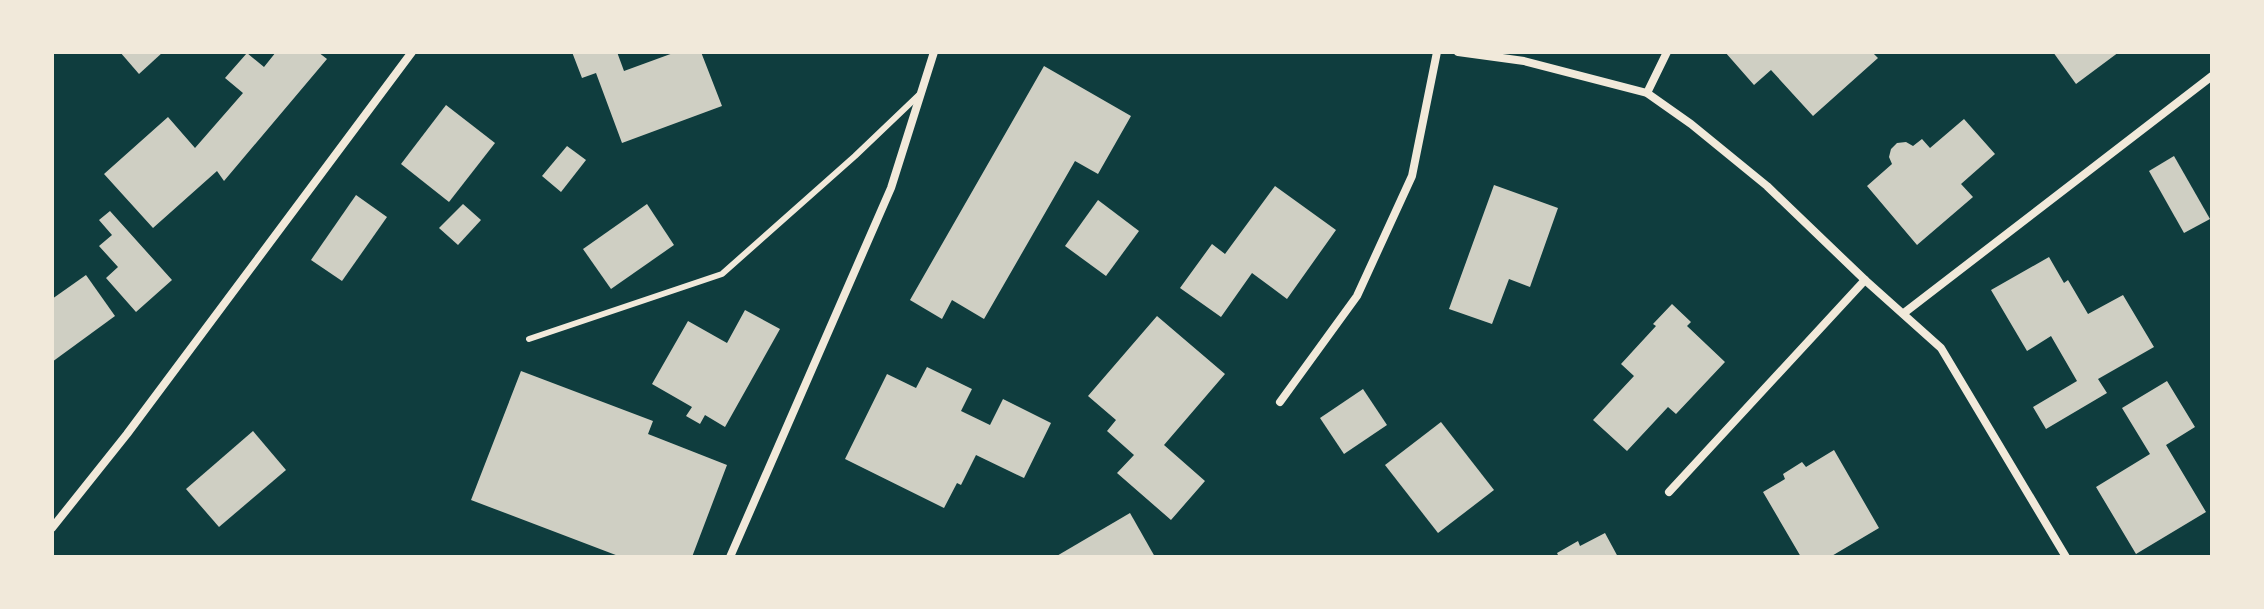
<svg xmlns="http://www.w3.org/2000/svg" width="2264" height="609" font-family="Manrope,sans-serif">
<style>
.building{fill:#cfcfc3}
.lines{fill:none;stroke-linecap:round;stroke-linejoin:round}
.service{stroke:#f1e9da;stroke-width:6}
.minor{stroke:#f1e9da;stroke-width:8}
</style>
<rect width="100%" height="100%" fill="#0f3d3e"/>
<g class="building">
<path d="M 120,52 L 163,52 L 139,74 Z"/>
<path d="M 276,52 L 318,52 L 327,59 L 224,181 L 217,171 L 153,228 L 104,174 L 168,117 L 195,148 L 243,93 L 225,78 L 247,53 L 264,67 Z"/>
<path d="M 572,52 L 617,52 L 624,71 L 676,52 L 701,52 L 722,106 L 622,143 L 596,73 L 582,78 Z"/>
<path d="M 1725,52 L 1872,52 L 1878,58 L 1813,116 L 1771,70 L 1754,85 Z"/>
<path d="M 2053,52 L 2119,52 L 2076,84 Z"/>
<path d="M 1044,66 L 1131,116 L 1098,174 L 1075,161 L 984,319 L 952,300 L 942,319 L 910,300 Z"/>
<path d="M 446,105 L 495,143 L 449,202 L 401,164 Z"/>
<path d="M 1964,119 L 1995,154 L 1961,184 L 1973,197 L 1917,245 L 1867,186 L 1892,164 L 1889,157 L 1891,149 L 1897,143 L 1906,142 L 1913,146 L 1922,139 L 1930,148 Z"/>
<path d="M 567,146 L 586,160 L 561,192 L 542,176 Z"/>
<path d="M 2174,156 L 2210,219 L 2184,233 L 2149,171 Z"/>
<path d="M 1494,185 L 1558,208 L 1530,287 L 1509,279 L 1492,324 L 1449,309 Z"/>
<path d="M 1275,186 L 1336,230 L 1287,299 L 1252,273 L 1221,317 L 1180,288 L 1212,244 L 1225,254 Z"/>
<path d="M 356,195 L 387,217 L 342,281 L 311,260 Z"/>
<path d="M 1098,200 L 1139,231 L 1106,276 L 1065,246 Z"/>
<path d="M 463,204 L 481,220 L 458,245 L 439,228 Z"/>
<path d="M 647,204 L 674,245 L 611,289 L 583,249 Z"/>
<path d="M 110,211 L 172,280 L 136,312 L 106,278 L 118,267 L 99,246 L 112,235 L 99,220 Z"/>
<path d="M 2049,257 L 2064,283 L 2068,280 L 2088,314 L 2123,295 L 2154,347 L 2098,379 L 2107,393 L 2046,429 L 2033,407 L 2077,381 L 2051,336 L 2027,351 L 1991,290 Z"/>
<path d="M 86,275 L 115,316 L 52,362 L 52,299 Z"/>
<path d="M 1672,304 L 1691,322 L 1687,326 L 1725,362 L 1676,414 L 1668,407 L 1627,451 L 1593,420 L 1634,376 L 1621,364 L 1656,326 L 1653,324 Z"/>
<path d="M 745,310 L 780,329 L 725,427 L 705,415 L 700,424 L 686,416 L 692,407 L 652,384 L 688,321 L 727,343 Z"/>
<path d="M 1157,316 L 1225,374 L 1164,445 L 1205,481 L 1171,520 L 1117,473 L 1134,455 L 1107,431 L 1116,420 L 1088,396 Z"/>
<path d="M 927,367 L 972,389 L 961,411 L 990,425 L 1003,399 L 1051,423 L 1024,478 L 976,455 L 961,485 L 957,483 L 944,508 L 845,459 L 887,374 L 916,388 Z"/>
<path d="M 521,371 L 653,421 L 648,434 L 727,465 L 692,557 L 621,557 L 471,500 Z"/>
<path d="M 2167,381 L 2195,427 L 2166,445 L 2206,512 L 2136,554 L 2096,487 L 2150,454 L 2122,408 Z"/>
<path d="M 1363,389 L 1387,425 L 1344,454 L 1320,418 Z"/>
<path d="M 1441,422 L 1494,490 L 1438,533 L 1385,465 Z"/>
<path d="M 253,431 L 286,470 L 219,527 L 186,489 Z"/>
<path d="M 1834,450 L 1879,528 L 1830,557 L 1801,557 L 1763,492 L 1785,479 L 1783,474 L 1802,462 L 1806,467 Z"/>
<path d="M 1130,513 L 1155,557 L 1055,557 Z"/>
<path d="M 1605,533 L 1618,557 L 1559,557 L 1557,553 L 1578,541 L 1580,546 Z"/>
</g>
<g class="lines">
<path class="service" d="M 529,339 L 722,274 L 855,156 L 921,93"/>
<g class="minor">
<path d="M 1458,52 L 1524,61 L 1647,93 L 1691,124 L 1767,186 L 1865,280 L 1941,348 L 2066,557"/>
<path d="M 1647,93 L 1667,52"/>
<path d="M 1904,313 L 2212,76"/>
<path d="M 1280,402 L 1357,296 L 1412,176 L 1437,52"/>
<path d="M 1669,492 L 1865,280"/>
<path d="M 52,528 L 127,434 L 412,52"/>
<path d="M 730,557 L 891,188 L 934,52"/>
</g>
</g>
<rect width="2264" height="609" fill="none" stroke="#f1e9da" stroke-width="108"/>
</svg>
